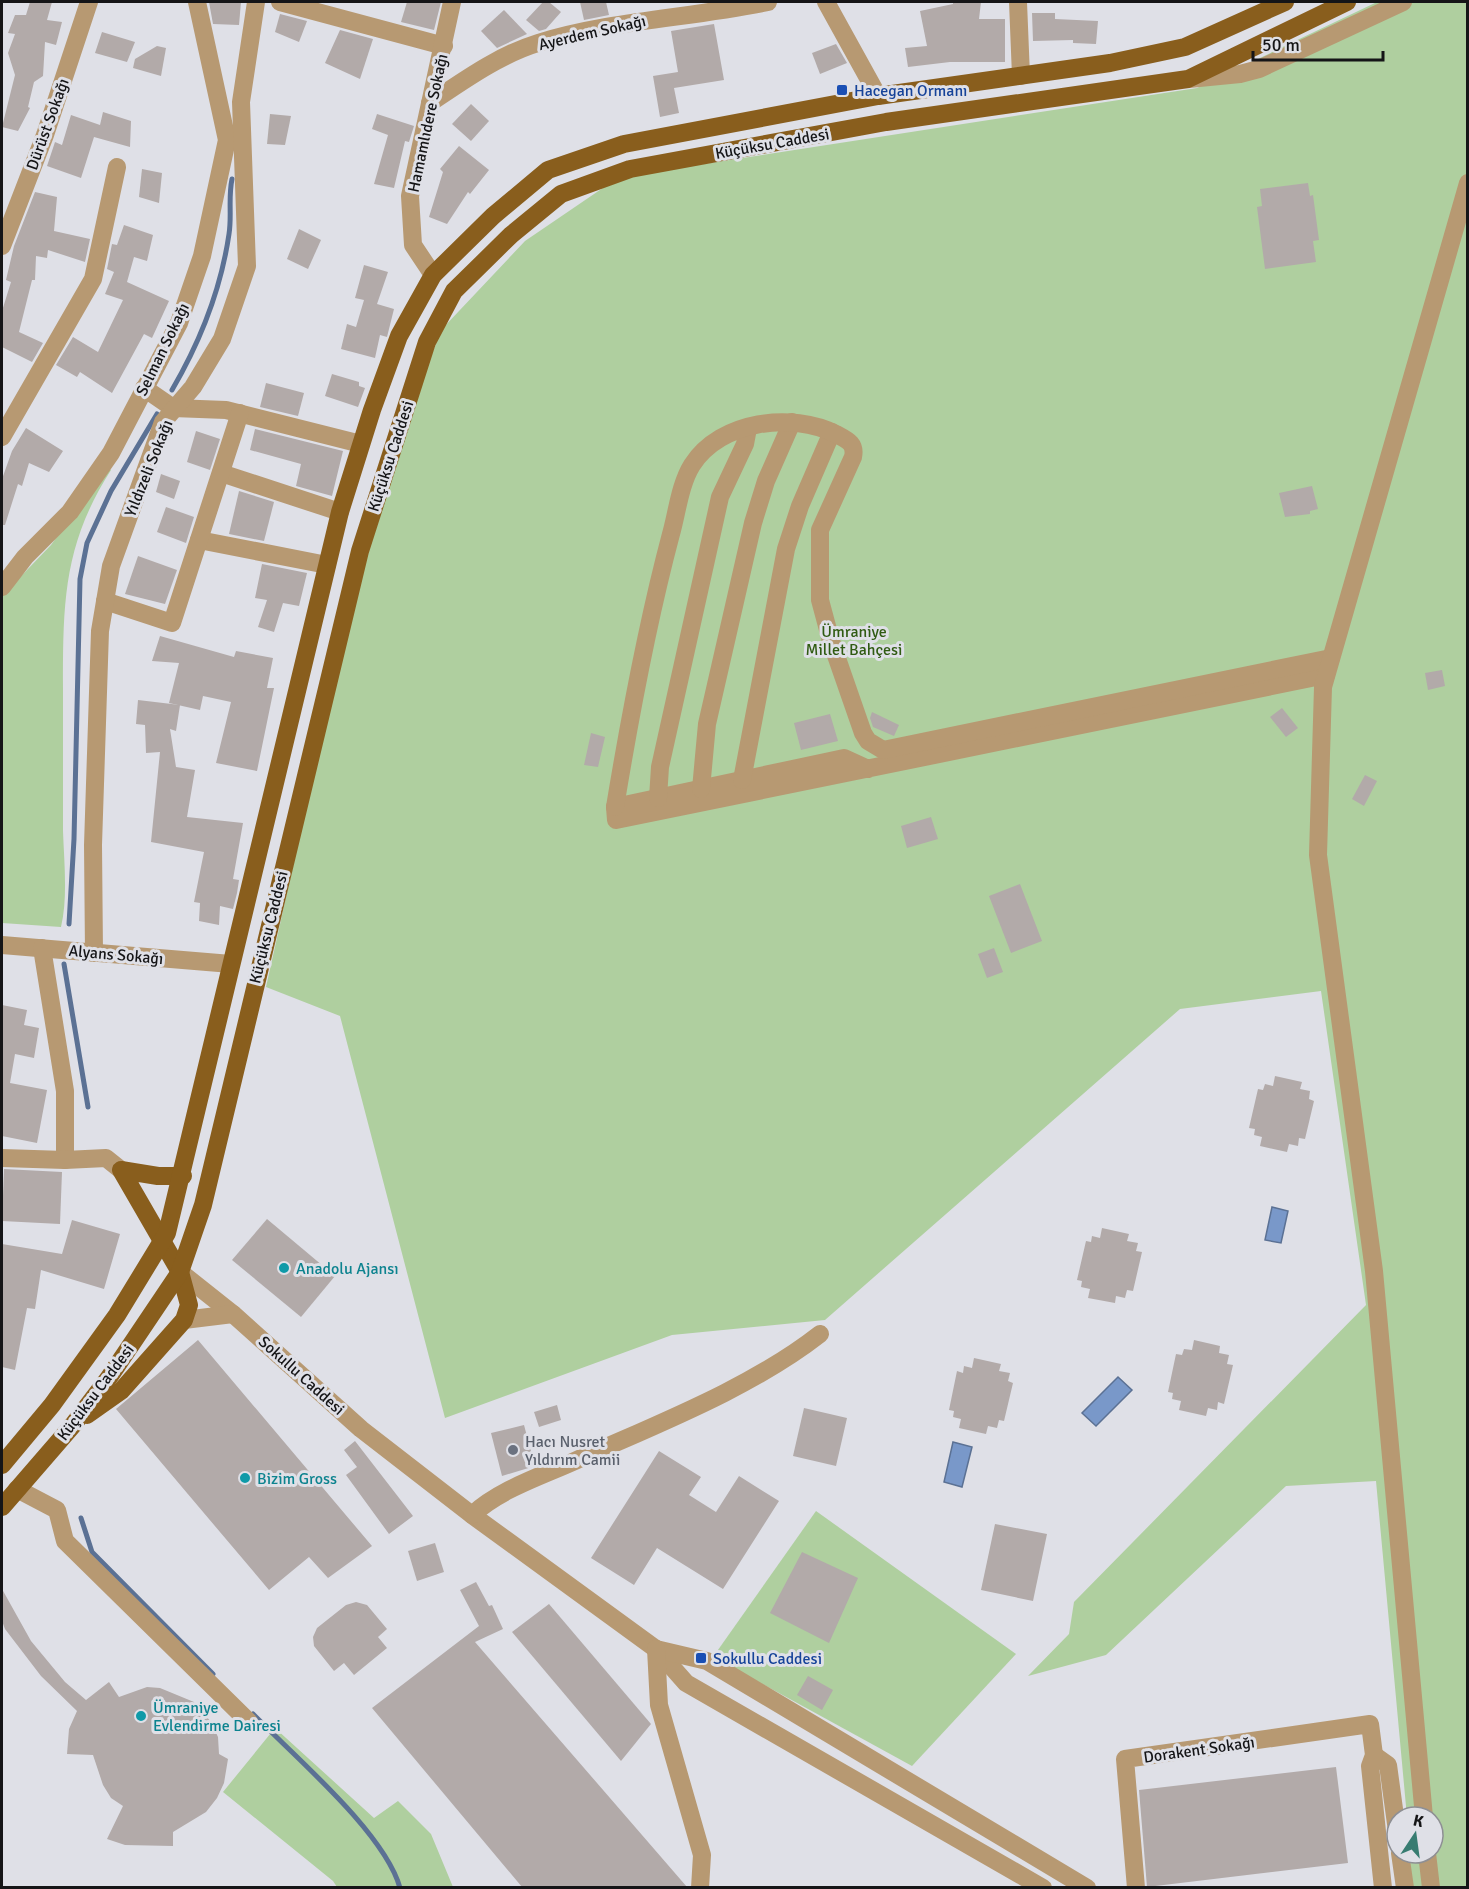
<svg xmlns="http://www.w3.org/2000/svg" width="1469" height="1889" font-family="Signika,sans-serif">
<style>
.green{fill:#afcf9f}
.water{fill:#7998c9;stroke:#5b7194;stroke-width:1.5}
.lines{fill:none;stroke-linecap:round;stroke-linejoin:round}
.stream{stroke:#5b7194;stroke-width:5}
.building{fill:#b2aaa9}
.minor{stroke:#b79972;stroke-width:18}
.major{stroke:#895e1d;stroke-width:18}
.transit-dot{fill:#1a4fb4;stroke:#dfe0e7;stroke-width:2}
.culture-dot{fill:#0f9aa8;stroke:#dfe0e7;stroke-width:2}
.worship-dot{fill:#6b7280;stroke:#dfe0e7;stroke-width:2}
.labels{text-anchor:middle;stroke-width:6;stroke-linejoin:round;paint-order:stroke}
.street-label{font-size:16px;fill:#151517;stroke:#dfe0e7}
.transit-label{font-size:16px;fill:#164399;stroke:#dfe0e7;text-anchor:start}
.park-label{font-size:16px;fill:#305b12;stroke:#dfe0e7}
.culture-label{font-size:16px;fill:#0d838f;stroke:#dfe0e7;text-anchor:start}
.worship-label{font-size:16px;fill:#5b616d;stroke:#dfe0e7;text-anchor:start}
</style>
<rect width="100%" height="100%" fill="#dfe0e7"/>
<g class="green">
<path d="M 1377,2 L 1467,2 L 1467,1887 L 1412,1887 L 1409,1853 L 1433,1853 L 1433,1817 L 1407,1817 L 1376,1481 L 1286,1486 L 1106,1655 L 1028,1676 L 1069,1634 L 1074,1602 L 1366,1305 L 1321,991 L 1180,1009 L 825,1320 L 672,1335 L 445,1418 L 340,1016 L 266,987 L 361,562 L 399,435 L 442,329 L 525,241 L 619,177 L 1197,88 Z"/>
<path d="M 107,468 L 111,470 C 63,545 63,603 63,689 C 63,736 63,784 63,831 C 64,861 68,898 61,927 L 2,923 L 2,596 L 51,545 Z"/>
<path d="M 816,1511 L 1016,1654 L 912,1766 L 713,1657 Z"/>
<path d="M 275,1728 L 374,1818 L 398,1801 L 431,1834 L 453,1887 L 337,1887 L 333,1881 L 223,1792 Z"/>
</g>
<g class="water">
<path d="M 1272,1207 L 1288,1211 L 1281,1243 L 1265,1240 Z"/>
<path d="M 1118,1377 L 1132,1390 L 1096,1426 L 1082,1413 Z"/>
<path d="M 953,1442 L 972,1447 L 962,1487 L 944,1482 Z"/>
</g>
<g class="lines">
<g class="stream">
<path d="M 172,390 C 200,342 221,289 229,234 C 232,216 228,198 232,179"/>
<path d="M 69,924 L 74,839 L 80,579 L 87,543 L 111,491 L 157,414"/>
<path d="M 64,964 L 88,1107"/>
<path d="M 81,1518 L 92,1552 L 213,1674"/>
<path d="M 253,1714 C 294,1756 385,1833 400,1888"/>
</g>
</g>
<g class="building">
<path d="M 30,2 L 52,2 L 47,20 L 62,22 L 56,45 L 45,42 L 43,76 L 34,82 L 28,107 L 30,108 L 18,131 L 2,127 L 15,75 L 8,53 L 15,34 L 8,33 L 15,15 L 26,15 Z"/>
<path d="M 209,2 L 241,2 L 239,25 L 213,24 Z"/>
<path d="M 407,2 L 441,2 L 434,30 L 401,22 Z"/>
<path d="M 543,2 L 549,2 L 561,12 L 546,29 L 539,31 L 526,20 Z"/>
<path d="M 580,2 L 606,2 L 609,15 L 584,20 Z"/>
<path d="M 953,2 L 981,2 L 979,19 L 1005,19 L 1005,62 L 950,62 L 908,67 L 905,48 L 927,46 L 920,11 L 953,4 Z"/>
<path d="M 504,10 L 527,34 L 497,48 L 481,31 Z"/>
<path d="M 1032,13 L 1055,13 L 1055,19 L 1098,21 L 1096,44 L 1073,43 L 1073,40 L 1033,41 Z"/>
<path d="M 280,14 L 307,21 L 299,42 L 275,32 Z"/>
<path d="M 714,24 L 724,80 L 674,88 L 679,113 L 660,117 L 653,76 L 678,72 L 671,31 Z"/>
<path d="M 340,30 L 373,39 L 360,79 L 325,63 Z"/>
<path d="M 102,32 L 135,42 L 127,62 L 95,53 Z"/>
<path d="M 836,44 L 847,63 L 820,74 L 812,53 Z"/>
<path d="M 157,46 L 166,48 L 161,76 L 133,68 L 135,59 Z"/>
<path d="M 471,104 L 489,121 L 471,141 L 452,124 Z"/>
<path d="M 103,112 L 131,121 L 130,147 L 94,137 L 81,178 L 47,166 L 55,142 L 62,145 L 71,115 L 100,125 Z"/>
<path d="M 270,114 L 291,116 L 285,145 L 267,144 Z"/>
<path d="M 377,114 L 414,126 L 409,142 L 405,141 L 394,188 L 374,184 L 388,135 L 372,129 Z"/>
<path d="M 459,146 L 489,170 L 470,194 L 468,192 L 447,224 L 429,217 L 443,172 L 440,169 Z"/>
<path d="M 142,169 L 162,173 L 159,203 L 139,197 Z"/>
<path d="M 1308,183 L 1310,196 L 1313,195 L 1319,240 L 1313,241 L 1316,262 L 1265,269 L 1257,207 L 1262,206 L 1260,189 Z"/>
<path d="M 35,192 L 57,197 L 54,231 L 90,239 L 85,262 L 48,250 L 47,258 L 36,256 L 35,280 L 32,280 L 19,332 L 43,343 L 32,362 L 2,347 L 2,311 L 11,282 L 6,280 L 14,246 Z"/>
<path d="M 124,225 L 153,235 L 147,261 L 134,257 L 127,282 L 169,301 L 152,338 L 144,334 L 112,393 L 80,372 L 77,377 L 56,365 L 73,337 L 98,352 L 123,300 L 105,294 L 114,272 L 107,269 L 112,244 L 117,245 Z"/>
<path d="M 299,229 L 321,240 L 308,269 L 287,259 Z"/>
<path d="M 364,265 L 388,272 L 377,304 L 394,309 L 387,337 L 380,335 L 375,358 L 341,349 L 347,324 L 356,327 L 364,300 L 355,298 Z"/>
<path d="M 332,374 L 359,382 L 359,386 L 365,388 L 358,407 L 325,396 Z"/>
<path d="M 266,383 L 304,393 L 298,416 L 260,407 Z"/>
<path d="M 26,428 L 63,451 L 49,472 L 29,463 L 22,486 L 18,484 L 5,525 L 2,525 L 2,479 L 12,451 Z"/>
<path d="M 255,429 L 343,451 L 332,496 L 296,486 L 301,464 L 250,450 Z"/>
<path d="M 196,431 L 220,439 L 210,470 L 187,462 Z"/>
<path d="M 161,474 L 180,481 L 174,499 L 156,492 Z"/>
<path d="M 1312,486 L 1318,509 L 1310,511 L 1310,514 L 1285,517 L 1279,493 Z"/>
<path d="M 239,491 L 274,502 L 264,541 L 229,534 Z"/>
<path d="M 166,507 L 194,517 L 186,543 L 157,532 Z"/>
<path d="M 138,556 L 177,570 L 165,604 L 125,594 Z"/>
<path d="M 262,564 L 307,573 L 299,606 L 283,603 L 274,632 L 258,627 L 267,600 L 255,598 Z"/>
<path d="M 160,636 L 234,657 L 236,651 L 273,658 L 267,688 L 274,688 L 257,771 L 216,763 L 231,702 L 203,696 L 200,710 L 169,703 L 179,663 L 152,661 Z"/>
<path d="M 1442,670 L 1445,686 L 1428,690 L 1425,673 Z"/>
<path d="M 138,700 L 180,705 L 176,731 L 170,729 L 176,767 L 195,770 L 187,817 L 243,823 L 233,879 L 239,880 L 237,893 L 233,909 L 220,906 L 219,925 L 199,921 L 200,903 L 194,902 L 204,852 L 151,842 L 160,752 L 146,753 L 145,725 L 136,724 Z"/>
<path d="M 1282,708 L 1298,728 L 1286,737 L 1270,717 Z"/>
<path d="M 872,712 L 899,725 L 894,736 L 873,727 L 870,718 Z"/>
<path d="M 830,714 L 838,741 L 801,750 L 794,723 Z"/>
<path d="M 591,733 L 605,737 L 598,767 L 584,765 Z"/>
<path d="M 1365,775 L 1377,781 L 1364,806 L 1352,799 Z"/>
<path d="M 931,817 L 938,839 L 907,848 L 901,826 Z"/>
<path d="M 1020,884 L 1042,941 L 1011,953 L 989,896 Z"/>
<path d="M 994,948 L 1003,972 L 987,978 L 978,954 Z"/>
<path d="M 2,1005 L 27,1010 L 24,1025 L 39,1028 L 34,1058 L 15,1054 L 10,1083 L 47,1090 L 37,1143 L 2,1136 Z"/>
<path d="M 1275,1076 L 1302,1082 L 1300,1089 L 1310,1091 L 1309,1099 L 1314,1101 L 1305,1139 L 1299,1138 L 1298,1146 L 1289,1144 L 1287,1152 L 1260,1146 L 1262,1137 L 1254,1135 L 1255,1129 L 1249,1128 L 1258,1089 L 1263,1090 L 1265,1084 L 1273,1086 Z"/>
<path d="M 4,1169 L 62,1172 L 60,1224 L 2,1221 Z"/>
<path d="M 267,1219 L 335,1276 L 301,1317 L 232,1260 Z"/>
<path d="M 72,1220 L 120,1234 L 104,1289 L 41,1270 L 35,1309 L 27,1308 L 15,1370 L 2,1367 L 2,1244 L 62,1254 Z"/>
<path d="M 1102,1228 L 1129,1234 L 1127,1241 L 1138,1243 L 1136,1251 L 1142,1252 L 1133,1291 L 1127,1290 L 1125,1298 L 1116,1296 L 1115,1303 L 1088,1298 L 1090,1289 L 1081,1287 L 1082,1281 L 1077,1280 L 1086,1241 L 1091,1242 L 1092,1236 L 1100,1238 Z"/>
<path d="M 198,1340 L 372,1546 L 328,1578 L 309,1557 L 269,1590 L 116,1409 Z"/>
<path d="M 1194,1340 L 1220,1346 L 1219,1353 L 1229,1355 L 1227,1364 L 1233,1365 L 1224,1404 L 1218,1402 L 1217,1410 L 1208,1408 L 1206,1416 L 1179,1410 L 1181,1401 L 1172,1399 L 1173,1393 L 1168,1392 L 1176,1354 L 1182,1355 L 1184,1349 L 1192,1350 Z"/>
<path d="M 974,1358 L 1001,1364 L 999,1371 L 1010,1373 L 1008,1381 L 1013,1383 L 1004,1421 L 999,1420 L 997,1428 L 988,1426 L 986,1434 L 959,1428 L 961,1419 L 953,1417 L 954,1411 L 949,1410 L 957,1371 L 963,1373 L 964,1366 L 972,1368 Z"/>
<path d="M 557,1405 L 561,1420 L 539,1427 L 534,1412 Z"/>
<path d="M 804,1408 L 847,1418 L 836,1466 L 793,1456 Z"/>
<path d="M 524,1425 L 535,1466 L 502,1476 L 491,1433 Z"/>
<path d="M 355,1441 L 413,1516 L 389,1534 L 346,1475 L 357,1467 L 344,1450 Z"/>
<path d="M 659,1451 L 701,1477 L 689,1495 L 716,1512 L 739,1476 L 779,1501 L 723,1589 L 657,1548 L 634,1585 L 591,1558 Z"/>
<path d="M 995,1524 L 1047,1534 L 1033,1601 L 981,1590 Z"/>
<path d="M 435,1543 L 444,1572 L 417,1581 L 408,1551 Z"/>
<path d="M 802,1552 L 858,1578 L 829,1643 L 770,1613 Z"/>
<path d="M 476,1582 L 489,1606 L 492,1605 L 503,1629 L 475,1642 L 687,1887 L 522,1887 L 372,1708 L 479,1626 L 460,1590 Z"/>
<path d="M 2,1589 L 31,1641 L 65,1682 L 86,1700 L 109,1682 L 119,1697 L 147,1687 L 160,1688 L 194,1702 L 211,1722 L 218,1737 L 219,1754 L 228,1759 L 224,1783 L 217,1798 L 206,1812 L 173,1832 L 173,1846 L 125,1845 L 107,1839 L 123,1806 L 111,1798 L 103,1785 L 93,1755 L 67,1754 L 69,1729 L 77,1711 L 41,1676 L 5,1629 L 2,1621 Z"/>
<path d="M 356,1602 L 367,1605 L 387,1629 L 378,1637 L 387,1648 L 354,1675 L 344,1663 L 334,1671 L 314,1646 L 313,1637 L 317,1628 L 346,1605 Z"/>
<path d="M 549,1604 L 651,1724 L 621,1761 L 512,1632 Z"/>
<path d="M 808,1676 L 833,1690 L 822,1710 L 797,1695 Z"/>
<path d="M 1336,1767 L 1348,1863 L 1147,1887 L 1139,1790 Z"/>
</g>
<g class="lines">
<g class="minor">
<path d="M 280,2 L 444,46"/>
<path d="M 826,2 L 878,96"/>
<path d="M 1018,2 L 1021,76"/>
<path d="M 1189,79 L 1240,74 L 1259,69 L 1403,2"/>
<path d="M 430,103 C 463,81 499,55 538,43 C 613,20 691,18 768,2"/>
<path d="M 2,246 L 45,135 L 89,2"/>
<path d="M 433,275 L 413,245 L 410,196 L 452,2"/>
<path d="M 144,388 L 173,408 L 226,410 L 361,444"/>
<path d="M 2,437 L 93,279 L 117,167"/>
<path d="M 221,473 L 340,512"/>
<path d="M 199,540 L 327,565"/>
<path d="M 2,587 L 25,557 L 70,512 L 111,453 L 179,323 L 202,256 L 227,140 L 197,2"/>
<path d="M 105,601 L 172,623 L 240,413"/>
<path d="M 868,769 L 844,758 L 615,807 L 616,820 L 1326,675"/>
<path d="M 742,780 L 786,549 L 800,506 L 832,432"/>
<path d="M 701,789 L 707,724 L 753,523 L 766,481 L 792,422"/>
<path d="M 658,798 L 660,767 L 720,497 L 745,444 L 748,428"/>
<path d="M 615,807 C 630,716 647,624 671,534 C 677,513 680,484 692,465 C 721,420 792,412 836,434 C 847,440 856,443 853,457 L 820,530 L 820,600 L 831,641 L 863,733 L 868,741 L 883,750 L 1331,658"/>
<path d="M 2,945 L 231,964"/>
<path d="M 42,948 L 65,1091 L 65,1160"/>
<path d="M 94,953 L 93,845 L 100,631 L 111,566 L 163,422 L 193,387 L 222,339 L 247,266 L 241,102 L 256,2"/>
<path d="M 2,1158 L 65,1160 L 106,1158 L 121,1170"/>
<path d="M 180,1272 L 233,1314 L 361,1429 L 472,1515 L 656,1649 L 686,1683 L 1043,1888"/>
<path d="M 184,1320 L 233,1314"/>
<path d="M 17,1489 L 57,1510 L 65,1541 L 249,1722"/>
<path d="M 472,1515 C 500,1489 542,1476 577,1460 C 657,1424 751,1388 820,1334"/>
<path d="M 656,1649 L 707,1661 L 1087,1888"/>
<path d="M 656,1649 L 659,1705 L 702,1855 L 700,1888"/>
<path d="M 1374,1755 L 1388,1765 L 1397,1831"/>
<path d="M 1424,1817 L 1374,1271 L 1318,855 L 1323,687 L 1468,183"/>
<path d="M 1400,1853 L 1405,1888"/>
<path d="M 1427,1853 L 1431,1888"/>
<path d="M 1136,1888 L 1125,1759 L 1370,1724 L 1374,1755 L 1370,1766 L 1383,1888"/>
</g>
<g class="major">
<path d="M 87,1415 L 121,1391 L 184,1320 L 189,1305 L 180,1272 L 121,1170 L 158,1176 L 183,1176"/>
<path d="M 2,1465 L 52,1405 L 117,1315 L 167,1233 L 340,512 L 372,410 L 399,336 L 433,275 L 493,216 L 548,170 L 624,144 L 878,96 L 1110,63 L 1185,47 L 1285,2"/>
<path d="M 2,1507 L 73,1425 L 108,1379 L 180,1272 L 203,1205 L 360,551 L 427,342 L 454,291 L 511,235 L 561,194 L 630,169 L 886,122 L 1188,79 L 1347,2"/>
</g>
</g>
<g class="transit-dot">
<rect x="836" y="84" width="12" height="12" rx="3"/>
<rect x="695" y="1652" width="12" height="12" rx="3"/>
</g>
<g class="culture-dot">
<circle cx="284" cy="1268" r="6"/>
<circle cx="245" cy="1478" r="6"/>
<circle cx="141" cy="1716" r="6"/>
</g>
<circle class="worship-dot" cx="513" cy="1450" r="6"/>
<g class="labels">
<g class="street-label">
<text transform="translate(592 32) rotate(-13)" y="6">Ayerdem Sokağı</text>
<text transform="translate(427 123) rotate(-78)" y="6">Hamamlıdere Sokağı</text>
<text transform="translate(47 124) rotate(-70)" y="6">Dürüst Sokağı</text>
<text transform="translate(772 143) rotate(-10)" y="6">Küçüksu Caddesi</text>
<text transform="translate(162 349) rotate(-64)" y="6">Selman Sokağı</text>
<text transform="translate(390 456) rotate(-72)" y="6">Küçüksu Caddesi</text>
<text transform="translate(148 468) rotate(-68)" y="6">Yıldızeli Sokağı</text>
<text transform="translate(268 927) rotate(-76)" y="6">Küçüksu Caddesi</text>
<text transform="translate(116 954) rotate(5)" y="6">Alyans Sokağı</text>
<text transform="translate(302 1375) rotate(42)" y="6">Sokullu Caddesi</text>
<text transform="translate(95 1392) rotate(-53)" y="6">Küçüksu Caddesi</text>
<text transform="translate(1199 1749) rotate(-8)" y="6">Dorakent Sokağı</text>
</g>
<g class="transit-label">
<text x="854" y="96">Hacegan Ormanı</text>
<text x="713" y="1664">Sokullu Caddesi</text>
</g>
<g class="park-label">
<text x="854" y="637">Ümraniye<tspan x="854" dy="18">Millet Bahçesi</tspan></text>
</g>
<g class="culture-label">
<text x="296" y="1274">Anadolu Ajansı</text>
<text x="257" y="1484">Bizim Gross</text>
<text x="153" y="1713">Ümraniye<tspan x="153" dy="18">Evlendirme Dairesi</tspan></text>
</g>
<g class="worship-label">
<text x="525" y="1447">Hacı Nusret<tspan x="525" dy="18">Yıldırım Camii</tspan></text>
</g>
</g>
<rect width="1469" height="1889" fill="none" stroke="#151517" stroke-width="6"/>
<g transform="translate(1415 1835) rotate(13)"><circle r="28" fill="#dfe0e7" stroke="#8e8f94" stroke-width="1.5"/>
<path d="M0-4.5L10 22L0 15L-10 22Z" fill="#377c71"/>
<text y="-9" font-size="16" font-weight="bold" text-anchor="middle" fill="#151517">K</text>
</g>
<path d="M1253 51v9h130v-9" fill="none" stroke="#151517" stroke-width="3"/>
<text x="1262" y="51" font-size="18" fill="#151517" stroke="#dfe0e7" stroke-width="4.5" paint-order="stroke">50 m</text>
</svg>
